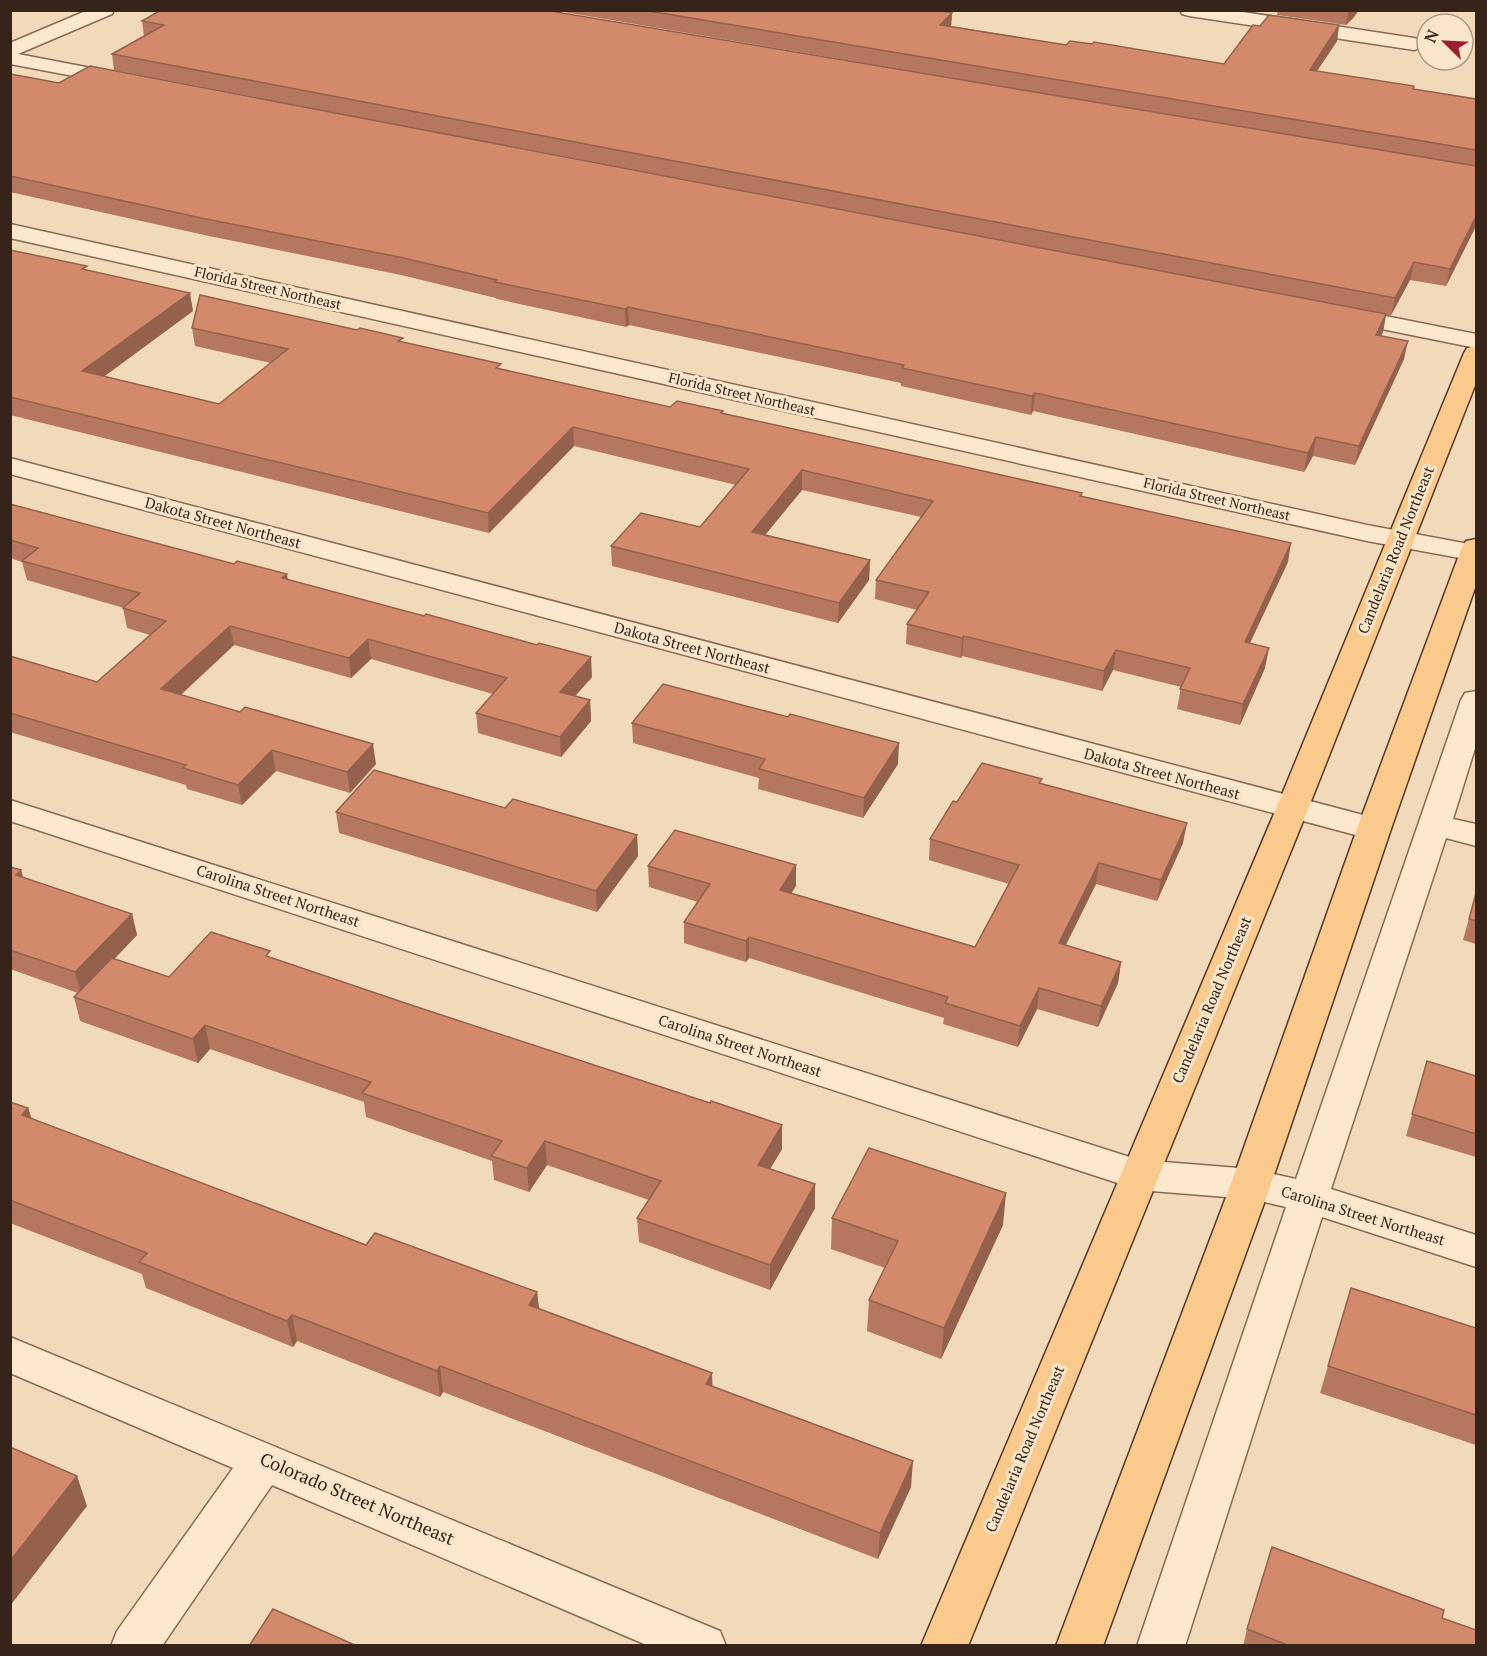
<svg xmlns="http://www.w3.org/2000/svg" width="1487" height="1656" font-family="'PT Serif',serif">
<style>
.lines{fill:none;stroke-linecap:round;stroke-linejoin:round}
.minor-casing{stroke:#896953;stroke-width:3}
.major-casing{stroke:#563828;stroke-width:3}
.minor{fill:#fce8cd;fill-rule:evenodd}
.major{fill:#f9ca8c;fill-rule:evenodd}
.wall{fill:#b5775d}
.shaded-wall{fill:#94614c}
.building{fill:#d38a6c;stroke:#94614c;stroke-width:1.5}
.labels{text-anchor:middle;stroke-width:6;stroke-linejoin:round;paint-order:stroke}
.far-street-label{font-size:14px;fill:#362419;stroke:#f8e5ca}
.street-label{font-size:15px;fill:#362419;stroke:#f8e5ca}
.near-street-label{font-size:18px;fill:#362419;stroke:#f8e5ca}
</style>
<rect width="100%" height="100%" fill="#f1daba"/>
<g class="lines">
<defs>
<g id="minor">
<path d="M 88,10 L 114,10 L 112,14 L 18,54 L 133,76 L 136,80 L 133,84 L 126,86 L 10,64 L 10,43 Z"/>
<path d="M 1180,10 L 1230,10 L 1414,38 L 1421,40 L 1424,44 L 1421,48 L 1414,50 L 1189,16 L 1182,14 Z"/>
<path d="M 10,224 L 1367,525 L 1474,545 L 1476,545 L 1476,561 L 1367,541 L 10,238 Z"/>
<path d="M 1340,307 L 1476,334 L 1476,348 L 1332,319 L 1328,314 L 1332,309 Z"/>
<path d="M 10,458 L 1386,821 L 1391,829 L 1386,837 L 1374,840 L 10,474 Z"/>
<path d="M 1476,691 L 1476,745 L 1453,819 L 1476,824 L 1476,846 L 1446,838 L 1331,1189 L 1476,1235 L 1476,1267 L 1322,1217 L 1185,1646 L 1137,1646 L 1286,1207 L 1251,1199 L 1139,1190 L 10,821 L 10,800 L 1139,1160 L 1251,1169 L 1296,1179 L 1461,700 L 1465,693 Z"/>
<path d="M 10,1337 L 720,1631 L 726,1646 L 649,1646 L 272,1485 L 162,1646 L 111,1646 L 117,1631 L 233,1468 L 10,1373 Z"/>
</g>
<g id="major">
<path d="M 1476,346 L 1476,383 L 1308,809 L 968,1646 L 921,1646 L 1276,809 L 1464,353 L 1467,348 Z"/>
<path d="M 1476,539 L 1476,585 L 1391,829 L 1271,1184 L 1103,1646 L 1056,1646 L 1231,1184 L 1357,829 L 1462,547 L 1466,541 Z"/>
</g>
</defs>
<use href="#minor" class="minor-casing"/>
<use href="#major" class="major-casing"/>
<use href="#minor" class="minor"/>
<use href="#major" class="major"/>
</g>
<g class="wall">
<path d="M 552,10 L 937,10 L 952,13 L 951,26 L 1066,45 L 1224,64 L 1260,26 L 1339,25 L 1337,41 L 1317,71 L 1414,89 L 1476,99 L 1476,226 L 1446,286 L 1410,280 L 1391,315 L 1386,315 L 1383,332 L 1381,336 L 1404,359 L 1355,465 L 1313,456 L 1304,472 L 1033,411 L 1031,415 L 901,386 L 901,383 L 629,325 L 626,327 L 497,299 L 496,298 L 401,275 L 209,236 L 10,192 L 10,74 L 59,83 L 1047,249 L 114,70 L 112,54 L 144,36 L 142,21 L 1005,87 Z"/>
<path d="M 1278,10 L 1359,10 L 1354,17 L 1346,25 L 1277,15 Z"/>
<path d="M 10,250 L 88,270 L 193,311 L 104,376 L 219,404 L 271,363 L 195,346 L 192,328 L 403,343 L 501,369 L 670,407 L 723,414 L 1082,493 L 1082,497 L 1288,562 L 1250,643 L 1265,668 L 1240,725 L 1177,709 L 1181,687 L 1113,670 L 1102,691 L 962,656 L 961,658 L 906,644 L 907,624 L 917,610 L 875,599 L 876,580 L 921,517 L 802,490 L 765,535 L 870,560 L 869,580 L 838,623 L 612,566 L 611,546 L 700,527 L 736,485 L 574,446 L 489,533 L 10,415 Z"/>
<path d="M 10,504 L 287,580 L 592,677 L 575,696 L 590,700 L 591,721 L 561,757 L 478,733 L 476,713 L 493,694 L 371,659 L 351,678 L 234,645 L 181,695 L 376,764 L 350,793 L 276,771 L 242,805 L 187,789 L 186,785 L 10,732 L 10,656 L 97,682 L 150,635 L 127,628 L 123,608 L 124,608 L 27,580 L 22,562 L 10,558 Z"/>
<path d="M 788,717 L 898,764 L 863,818 L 758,789 L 759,778 L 633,743 L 632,723 Z"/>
<path d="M 1041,784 L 1183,843 L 1157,901 L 1096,884 L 1066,945 L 1121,962 L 1118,983 L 1098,1027 L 1037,1009 L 1018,1047 L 943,1024 L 944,1018 L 749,958 L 746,962 L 684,943 L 684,922 L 698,902 L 649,887 L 648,866 L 796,865 L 796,886 L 791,893 L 975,947 L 1009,884 L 929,860 L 930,839 L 957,802 Z"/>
<path d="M 505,808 L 637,835 L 638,856 L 597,912 L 339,833 L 336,812 Z"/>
<path d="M 10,867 L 21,870 L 23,878 L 132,914 L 137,935 L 114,959 L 169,977 L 271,957 L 411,1005 L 710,1103 L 782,1125 L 782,1149 L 770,1169 L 815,1184 L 815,1208 L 770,1290 L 639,1242 L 637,1218 L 649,1200 L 547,1165 L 529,1192 L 494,1180 L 492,1161 L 366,1117 L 364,1102 L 210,1049 L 198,1063 L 80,1021 L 74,997 L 78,993 L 10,969 Z"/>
<path d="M 1476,893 L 1476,944 L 1463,940 Z"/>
<path d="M 1427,1061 L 1476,1076 L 1476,1157 L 1406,1136 Z"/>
<path d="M 10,1102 L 28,1108 L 32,1119 L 366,1245 L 537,1292 L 539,1309 L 712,1387 L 911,1487 L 878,1559 L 443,1392 L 440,1397 L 297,1341 L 293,1347 L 146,1288 L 142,1274 L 10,1223 Z"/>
<path d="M 832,1218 L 1003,1225 L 941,1359 L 867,1331 L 869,1300 L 885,1268 L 831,1249 Z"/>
<path d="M 1476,1328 L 1476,1445 L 1320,1393 L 1328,1366 Z"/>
<path d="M 1442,1618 L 1476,1646 L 1243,1646 L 1247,1629 Z"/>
</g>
<g class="shaded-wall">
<path d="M 1349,10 L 1359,10 L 1354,17 L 1346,25 Z"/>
<path d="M 952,13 L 951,28 L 940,25 Z"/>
<path d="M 1339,25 L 1337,41 L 1307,86 L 1310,70 Z"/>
<path d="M 1476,216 L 1476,226 L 1446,286 L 1450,269 Z"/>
<path d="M 1414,262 L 1410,280 L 1391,315 L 1395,298 Z"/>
<path d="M 190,293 L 193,311 L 86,390 L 82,371 Z"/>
<path d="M 628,307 L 629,325 L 626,327 L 625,309 Z"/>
<path d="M 1386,314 L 1383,332 L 1372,353 L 1376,335 Z"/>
<path d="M 1408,341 L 1404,359 L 1355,465 L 1359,446 Z"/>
<path d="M 1035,393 L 1033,411 L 1031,415 L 1032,396 Z"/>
<path d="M 573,427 L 574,446 L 489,533 L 488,513 Z"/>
<path d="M 1316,437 L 1313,456 L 1304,472 L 1308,453 Z"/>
<path d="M 802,470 L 802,490 L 752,551 L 752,532 Z"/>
<path d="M 1291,543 L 1288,562 L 1241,662 L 1245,642 Z"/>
<path d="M 870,560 L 869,580 L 838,623 L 839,603 Z"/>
<path d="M 287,574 L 290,594 L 282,578 Z"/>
<path d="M 230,626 L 234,645 L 165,709 L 161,689 Z"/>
<path d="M 964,636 L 962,656 L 961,658 L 962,638 Z"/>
<path d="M 368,639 L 371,659 L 351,678 L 349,658 Z"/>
<path d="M 1269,648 L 1265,668 L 1240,725 L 1243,704 Z"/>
<path d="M 1116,650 L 1113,670 L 1102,691 L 1104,671 Z"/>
<path d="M 591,657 L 592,677 L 561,712 L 560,692 Z"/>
<path d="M 590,700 L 591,721 L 561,757 L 560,737 Z"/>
<path d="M 899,743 L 898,764 L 863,818 L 864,798 Z"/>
<path d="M 373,744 L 376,764 L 350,793 L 347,772 Z"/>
<path d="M 272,750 L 276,771 L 242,805 L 238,785 Z"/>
<path d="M 1187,823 L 1183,843 L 1157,901 L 1161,880 Z"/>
<path d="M 637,835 L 638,856 L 597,912 L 596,891 Z"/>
<path d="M 1099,863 L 1096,884 L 1056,964 L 1059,943 Z"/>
<path d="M 796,865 L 796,886 L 780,911 L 780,890 Z"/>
<path d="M 21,870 L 27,891 L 16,875 Z"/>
<path d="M 132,914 L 137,935 L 81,994 L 75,972 Z"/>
<path d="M 749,937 L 749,958 L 746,962 L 746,941 Z"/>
<path d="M 1121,962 L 1118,983 L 1098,1027 L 1101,1006 Z"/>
<path d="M 1039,988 L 1037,1009 L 1018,1047 L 1020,1026 Z"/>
<path d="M 205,1025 L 210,1049 L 198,1063 L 193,1039 Z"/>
<path d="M 28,1108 L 36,1134 L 22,1115 Z"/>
<path d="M 782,1125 L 782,1149 L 758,1189 L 758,1165 Z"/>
<path d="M 545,1141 L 547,1165 L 529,1192 L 527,1168 Z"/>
<path d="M 815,1184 L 815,1208 L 770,1290 L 770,1265 Z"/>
<path d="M 1006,1193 L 1003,1225 L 941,1359 L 944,1328 Z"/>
<path d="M 537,1292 L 540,1318 L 529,1305 Z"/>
<path d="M 292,1315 L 297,1341 L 293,1347 L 287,1321 Z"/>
<path d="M 440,1366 L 443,1392 L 440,1397 L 437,1371 Z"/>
<path d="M 712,1373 L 713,1399 L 706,1384 Z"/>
<path d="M 913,1461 L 911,1487 L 878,1559 L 880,1533 Z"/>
<path d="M 77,1476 L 87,1506 L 10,1606 L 10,1561 Z"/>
</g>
<g class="building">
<path d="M 161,10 L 544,10 L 1476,166 L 1476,216 L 1450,269 L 1414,262 L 1395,298 L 112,54 L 164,25 L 142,21 Z"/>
<path d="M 643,10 L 937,10 L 952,13 L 940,25 L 1066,45 L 1070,41 L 1092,44 L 1094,42 L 1224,64 L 1253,25 L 1260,26 L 1269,15 L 1339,25 L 1310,70 L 1414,86 L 1413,89 L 1476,99 L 1476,150 Z"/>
<path d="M 90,66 L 1386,314 L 1376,335 L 1408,341 L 1359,446 L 1316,437 L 1308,453 L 1035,393 L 1032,396 L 902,368 L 904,365 L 628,307 L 625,309 L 495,282 L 497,280 L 399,257 L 206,219 L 10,176 L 10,74 L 59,83 Z"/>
<path d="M 10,250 L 87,266 L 82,269 L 190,293 L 82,371 L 219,404 L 288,349 L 192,328 L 200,295 L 357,330 L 360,328 L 403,338 L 398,341 L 501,364 L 496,368 L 670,407 L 677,401 L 723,411 L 721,413 L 1082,493 L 1080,496 L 1291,543 L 1245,642 L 1269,648 L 1243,704 L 1180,689 L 1190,668 L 1116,650 L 1104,671 L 964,636 L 962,638 L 907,624 L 929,592 L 876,580 L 933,501 L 802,470 L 752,532 L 870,560 L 839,603 L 611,546 L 641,513 L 700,527 L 749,469 L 573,427 L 488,513 L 10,397 Z"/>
<path d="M 10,504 L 234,564 L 237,561 L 287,574 L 282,578 L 424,616 L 426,614 L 537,645 L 539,643 L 591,657 L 560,692 L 590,700 L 560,737 L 476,713 L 507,678 L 368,639 L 349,658 L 230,626 L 161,689 L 240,712 L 245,707 L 373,744 L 347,772 L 272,750 L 238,785 L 183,768 L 186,765 L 10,713 L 10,656 L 97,682 L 166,621 L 123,608 L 140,593 L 22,561 L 38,548 L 10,540 Z"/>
<path d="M 663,684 L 788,717 L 790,714 L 899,743 L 864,798 L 759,769 L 765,759 L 632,723 Z"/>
<path d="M 982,763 L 1042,779 L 1039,783 L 1187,823 L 1161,880 L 1099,863 L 1059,943 L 1121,962 L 1101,1006 L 1039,988 L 1020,1026 L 945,1003 L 948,997 L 749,937 L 746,941 L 684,922 L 710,884 L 648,866 L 675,830 L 796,865 L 780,890 L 975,947 L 1019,865 L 930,839 L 953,801 L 957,802 Z"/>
<path d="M 374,770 L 505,808 L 513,799 L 637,835 L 596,891 L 336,812 Z"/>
<path d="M 10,867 L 21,870 L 16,875 L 132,914 L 75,972 L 10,950 Z"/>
<path d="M 1476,893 L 1476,921 L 1469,919 Z"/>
<path d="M 211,932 L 270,951 L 266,956 L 411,1005 L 710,1103 L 711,1101 L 782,1125 L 758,1165 L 815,1184 L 770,1265 L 637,1218 L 661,1181 L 545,1141 L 527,1168 L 491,1156 L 502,1141 L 362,1093 L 371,1082 L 205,1025 L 193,1039 L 74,997 L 112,958 L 169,977 Z"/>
<path d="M 1427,1061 L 1476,1076 L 1476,1134 L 1412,1114 Z"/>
<path d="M 10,1102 L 28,1108 L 22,1115 L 366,1245 L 375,1233 L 537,1292 L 529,1305 L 712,1373 L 706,1384 L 913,1461 L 880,1533 L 440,1366 L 437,1371 L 292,1315 L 287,1321 L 139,1262 L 147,1253 L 10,1200 Z"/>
<path d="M 869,1148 L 1006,1193 L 944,1328 L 869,1300 L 898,1241 L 832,1218 Z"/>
<path d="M 1351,1288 L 1476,1328 L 1476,1415 L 1328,1366 Z"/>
<path d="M 10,1447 L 77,1476 L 10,1561 Z"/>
<path d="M 1272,1547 L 1444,1610 L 1442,1618 L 1476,1630 L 1476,1646 L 1290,1646 L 1247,1629 Z"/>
<path d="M 273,1609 L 357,1646 L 249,1646 Z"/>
</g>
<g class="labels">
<g class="far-street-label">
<text transform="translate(268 288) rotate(13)" y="5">Florida Street Northeast</text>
<text transform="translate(742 394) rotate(13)" y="5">Florida Street Northeast</text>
<text transform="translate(1217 499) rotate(13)" y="5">Florida Street Northeast</text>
</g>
<g class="street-label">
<text transform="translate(223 523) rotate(15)" y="5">Dakota Street Northeast</text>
<text transform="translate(1396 550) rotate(-68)" y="5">Candelaria Road Northeast</text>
<text transform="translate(692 648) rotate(15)" y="5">Dakota Street Northeast</text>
<text transform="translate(1162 774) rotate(15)" y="5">Dakota Street Northeast</text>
<text transform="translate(278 896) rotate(18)" y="5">Carolina Street Northeast</text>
<text transform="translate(1212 1000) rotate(-67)" y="5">Candelaria Road Northeast</text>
<text transform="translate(740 1046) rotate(18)" y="5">Carolina Street Northeast</text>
<text transform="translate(1363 1216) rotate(17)" y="5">Carolina Street Northeast</text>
<text transform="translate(1025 1449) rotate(-67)" y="5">Candelaria Road Northeast</text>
</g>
<g class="near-street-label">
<text transform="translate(357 1499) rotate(23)" y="6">Colorado Street Northeast</text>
</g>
</g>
<rect width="1487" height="1656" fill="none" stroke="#362419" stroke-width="24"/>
<g transform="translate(1445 42) rotate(294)"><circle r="28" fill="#f8e5ca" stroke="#aa9883" stroke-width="1.5"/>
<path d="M0-4.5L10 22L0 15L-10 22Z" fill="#9d1e2e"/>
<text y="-9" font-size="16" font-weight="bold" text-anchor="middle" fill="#362419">N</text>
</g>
</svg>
